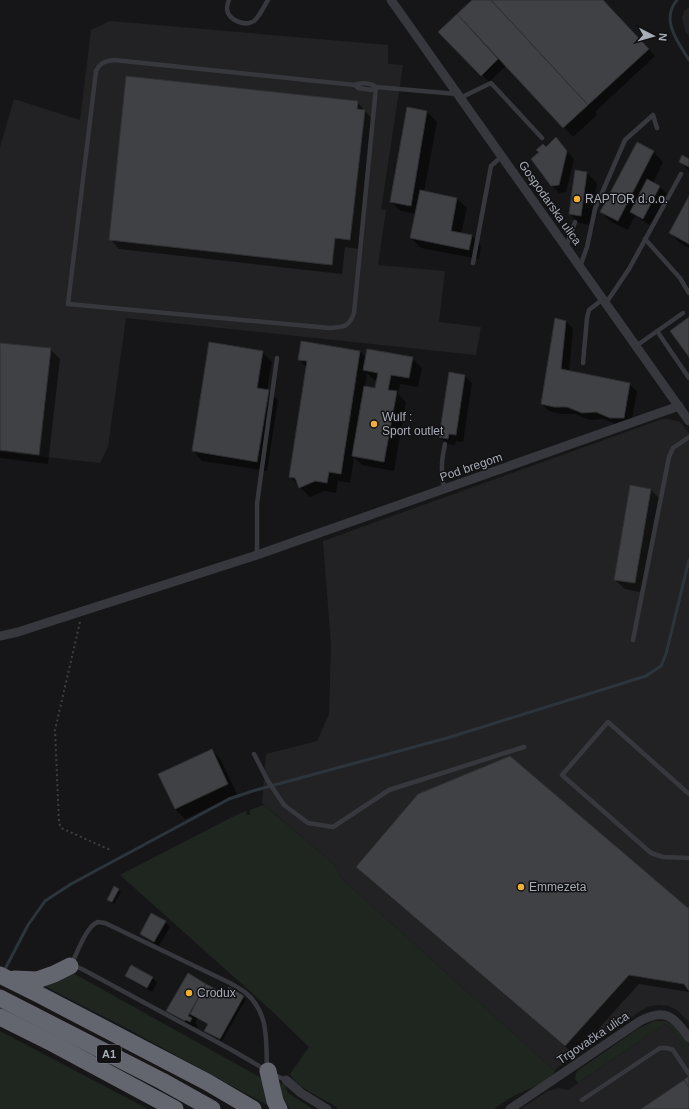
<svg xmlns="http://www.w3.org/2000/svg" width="689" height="1109" font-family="Arial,sans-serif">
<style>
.built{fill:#222225}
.green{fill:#1e261f}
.shadow{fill:#0007;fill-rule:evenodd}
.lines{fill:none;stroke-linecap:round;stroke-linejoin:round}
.stream{stroke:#2c353c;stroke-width:3}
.building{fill:#404145;stroke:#303034}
.path{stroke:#3d3f44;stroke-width:2;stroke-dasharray:2 3;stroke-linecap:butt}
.service{stroke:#37383d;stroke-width:4.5}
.minor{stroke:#37383d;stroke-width:9}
.motorway{stroke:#63666e;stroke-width:17}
.poi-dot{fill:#f2b134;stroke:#111113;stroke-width:1.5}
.labels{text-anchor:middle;stroke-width:3;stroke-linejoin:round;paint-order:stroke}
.shield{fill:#111113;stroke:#7b7e86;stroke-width:1}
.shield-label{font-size:11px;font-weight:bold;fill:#a8adb8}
.poi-label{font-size:12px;fill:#a8adb8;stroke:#111113;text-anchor:start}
.street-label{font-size:12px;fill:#a8adb8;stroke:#111113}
</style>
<rect width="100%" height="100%" fill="#161618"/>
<g class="built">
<path d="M 689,7 L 689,36 L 685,31 L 682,18 L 684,11 Z"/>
<path d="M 110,21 L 388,45 L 388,64 L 403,65 L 381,210 L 386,210 L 378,265 L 445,271 L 439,322 L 481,327 L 476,355 L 126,318 L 108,447 L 100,463 L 0,452 L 0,147 L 14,99 L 80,120 L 91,30 Z"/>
<path d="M 662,419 L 669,419 L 680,422 L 689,433 L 689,1022 L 677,1010 L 668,1006 L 659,1005 L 650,1006 L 642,1010 L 554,1070 L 340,877 L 335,865 L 262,803 L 266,754 L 317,741 L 329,714 L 331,645 L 323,541 Z"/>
<path d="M 665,1024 L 669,1026 L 689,1054 L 689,1109 L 520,1109 L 548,1091 L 559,1088 L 568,1090 Z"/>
</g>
<g class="green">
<path d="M 264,805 L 335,865 L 340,877 L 554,1070 L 557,1067 C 551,1083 529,1088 516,1095 C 508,1099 501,1104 494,1109 L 338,1109 L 335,1106 C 324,1099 294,1086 290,1074 L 309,1047 L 274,1013 L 120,875 L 234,816 L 246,811 L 247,815 L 250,815 L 250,810 Z"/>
<path d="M 73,973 L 265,1080 L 269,1106 L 126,1028 L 46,987 L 46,985 Z"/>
<path d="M 654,1021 L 666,1021 L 676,1027 L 689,1045 L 689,1054 L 669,1026 L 665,1024 L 578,1083 C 574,1079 575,1076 577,1071 L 639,1028 Z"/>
<path d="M 0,1031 L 148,1109 L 0,1109 Z"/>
<path d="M 278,1082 L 285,1085 L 288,1093 L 313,1109 L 290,1109 L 279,1092 Z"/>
</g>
<g class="shadow">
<path d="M 473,0 L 603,0 L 655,56 L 595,112 L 597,115 L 573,137 L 506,66 L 489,82 L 440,32 Z"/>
<path d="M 357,102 L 374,121 L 360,249 L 345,247 L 342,274 L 119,249 L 110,239 Z"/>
<path d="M 427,112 L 437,122 L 424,192 L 457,199 L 467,208 L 461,234 L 472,236 L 481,246 L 479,259 L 421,248 L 411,238 L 416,214 L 401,211 L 391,202 Z"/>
<path d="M 637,144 L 654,152 L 663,162 L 653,183 L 660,187 L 667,194 L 650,225 L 635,216 L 628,230 L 611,222 L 601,212 Z"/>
<path d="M 563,146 L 574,159 L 566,192 L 559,193 L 552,186 L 540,153 L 546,148 Z"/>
<path d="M 689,160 L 689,171 L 680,161 Z"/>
<path d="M 576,172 L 587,173 L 597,183 L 590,225 L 579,223 L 570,214 Z"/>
<path d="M 689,198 L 689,248 L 680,243 L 670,233 Z"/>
<path d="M 566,321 L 573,329 L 569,372 L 629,384 L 637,391 L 631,425 L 618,425 L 604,419 L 590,420 L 575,414 L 562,414 L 549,411 L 542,404 Z"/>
<path d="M 0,344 L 50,349 L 60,359 L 48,464 L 0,458 Z"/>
<path d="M 360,351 L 366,358 L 412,358 L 422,368 L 418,387 L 400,384 L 398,394 L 406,402 L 394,471 L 362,465 L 354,457 L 350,483 L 338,481 L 336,493 L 325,491 L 310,497 L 290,477 L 307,367 L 299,360 ZM 367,373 L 374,380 L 378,380 L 376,389 L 365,387 Z"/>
<path d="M 262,352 L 272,362 L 267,390 L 278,400 L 267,471 L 202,461 L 193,451 Z"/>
<path d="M 450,373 L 465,376 L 472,383 L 463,442 L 456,441 L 455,445 L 447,444 L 440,437 Z"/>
<path d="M 651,490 L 660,499 L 644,593 L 625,589 L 615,580 Z"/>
<path d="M 212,750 L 221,760 L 237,794 L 185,819 L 175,809 L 159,774 Z"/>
<path d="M 367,877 L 689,908 L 689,992 L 639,984 L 575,1055 Z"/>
<path d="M 115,888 L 121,892 L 114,904 L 108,900 Z"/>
<path d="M 152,915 L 165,922 L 170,927 L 159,946 L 146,938 L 141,934 Z"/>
<path d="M 132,967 L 153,978 L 157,983 L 152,992 L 131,980 L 126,976 Z"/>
<path d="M 188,975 L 225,996 L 244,997 L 246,999 L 222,1041 L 208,1033 L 209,1025 L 198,1018 L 195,1023 L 198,1026 L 197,1028 L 194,1026 L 193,1028 L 175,1018 L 168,1010 Z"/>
</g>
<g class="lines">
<g class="stream">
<path d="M 677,0 C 660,20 678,42 689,60"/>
<path d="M 4,971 L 28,925 L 45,901 L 71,884 L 229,799 L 256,790 L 447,738 L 646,676 L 661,666 L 666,654 L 689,560"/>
</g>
</g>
<g class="building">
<path d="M 472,0 L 491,0 L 588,105 L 563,128 L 457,14 Z"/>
<path d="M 491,0 L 603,0 L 649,49 L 588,105 Z"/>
<path d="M 457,14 L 498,59 L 481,76 L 438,32 Z"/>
<path d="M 126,76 L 358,101 L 357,109 L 365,110 L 350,240 L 335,238 L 332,265 L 109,240 Z"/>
<path d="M 407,107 L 427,111 L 411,206 L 390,202 Z"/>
<path d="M 556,137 L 567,151 L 559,185 L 551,186 L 531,159 L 539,152 L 536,150 L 543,144 L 546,147 Z"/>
<path d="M 637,142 L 654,151 L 618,221 L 600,212 Z"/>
<path d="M 682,155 L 689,159 L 689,167 L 679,162 Z"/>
<path d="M 575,170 L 587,172 L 581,216 L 569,214 Z"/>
<path d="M 647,179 L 660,186 L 643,219 L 630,212 Z"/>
<path d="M 420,190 L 457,198 L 451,231 L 472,235 L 469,250 L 410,238 Z"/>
<path d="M 689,196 L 689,244 L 669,233 Z"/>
<path d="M 689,317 L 689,357 L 670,331 Z"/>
<path d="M 555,318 L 566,321 L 561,369 L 630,383 L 624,418 L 610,418 L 596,412 L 582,413 L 567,407 L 554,407 L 541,404 Z"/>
<path d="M 301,341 L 360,351 L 341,474 L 329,472 L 327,483 L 315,481 L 299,488 L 295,478 L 289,477 L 307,361 L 298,360 Z"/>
<path d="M 209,342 L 263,351 L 257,388 L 269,390 L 257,462 L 192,451 Z"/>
<path d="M 0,343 L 51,348 L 39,455 L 0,450 Z"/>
<path d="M 367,349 L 413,357 L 409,378 L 391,375 L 388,390 L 397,391 L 384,462 L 352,456 L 364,386 L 375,388 L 378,373 L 363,370 Z"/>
<path d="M 449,372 L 465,375 L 456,435 L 449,434 L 448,439 L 439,437 Z"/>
<path d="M 630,485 L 651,489 L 635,583 L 614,580 Z"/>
<path d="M 212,749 L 228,784 L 175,809 L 158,774 Z"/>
<path d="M 510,756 L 688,908 L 689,907 L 689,991 L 684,984 L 629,975 L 565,1046 L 356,867 L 418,794 Z"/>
<path d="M 114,886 L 119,889 L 112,902 L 107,900 Z"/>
<path d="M 151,913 L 166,921 L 154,942 L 140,934 Z"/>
<path d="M 131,965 L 153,977 L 147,988 L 125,976 Z"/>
<path d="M 188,973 L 206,984 L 188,1016 L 192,1018 L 190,1022 L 186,1020 L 185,1021 L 166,1011 Z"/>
<path d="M 206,984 L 225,994 L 229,987 L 244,996 L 220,1039 L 204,1031 L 208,1024 L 190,1014 Z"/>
<path d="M 689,1076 L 689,1088 L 684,1080 Z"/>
<path d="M 684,1080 L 689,1088 L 689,1109 L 641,1109 Z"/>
</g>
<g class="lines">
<path class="path" d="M 80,622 L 55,730 L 59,823 L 61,828 L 108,849 L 112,849"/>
<g class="service">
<path d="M 229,0 C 228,2 227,6 227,9 C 228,20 245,27 254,21 C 260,16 264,6 268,0"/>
<path d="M 355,85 L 358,88 L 372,90 L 376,87"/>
<path d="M 376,87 L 354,313 C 349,327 344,327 330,328 L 68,304 L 96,71 C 100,63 105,61 114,60 L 355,85 C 361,82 371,83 376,87 L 457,94"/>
<path d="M 460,98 L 491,83 L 542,138"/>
<path d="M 645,239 L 680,278 L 689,293"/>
<path d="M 566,247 L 575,222"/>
<path d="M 473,263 L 491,166 L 502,156"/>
<path d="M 580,267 L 587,247 L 595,209 L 625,140 L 653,115 L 657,128"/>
<path d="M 606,303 L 629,269 L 681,174"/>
<path d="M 657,331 L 689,378"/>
<path d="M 636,346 L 683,313"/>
<path d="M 583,363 L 587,318 L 589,310 L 603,299"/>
<path d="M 444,489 C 441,470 441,463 445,444"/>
<path d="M 257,555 L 257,504 L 277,358"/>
<path d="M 633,640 L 669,457 L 673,448 L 689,437"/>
<path d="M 254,754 L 268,781 L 284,805 L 308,823 L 333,827 L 389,790 L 524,747"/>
<path d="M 689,794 L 608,722 L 562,775 L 651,853 L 663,857 L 689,858"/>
<path d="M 72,963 C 77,953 87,925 98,922 C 100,922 103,923 105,923 L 230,983 C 235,986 241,989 246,993 C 269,1013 266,1040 267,1068"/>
<path d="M 74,966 L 82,969 L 230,1049 L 266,1070"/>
<path d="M 272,1074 L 286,1080"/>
<path d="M 582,1100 L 660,1048 L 667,1048 L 673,1050 L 689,1074"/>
</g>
<g class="minor">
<path d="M 391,0 L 689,421"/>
<path d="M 0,636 L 18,632 L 55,620 L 257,555 L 679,406"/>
<path d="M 286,1080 L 301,1093 L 327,1109"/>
<path d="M 510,1109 L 640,1021 C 665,1008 674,1016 689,1038"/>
</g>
<g class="motorway">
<path d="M 0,975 L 40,995 L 207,1082 L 253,1109"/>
<path d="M 14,979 L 37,980 L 54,974 L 70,966"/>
<path d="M 0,998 L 162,1081 L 212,1109"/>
<path d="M 0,1017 L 54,1044 L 175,1109"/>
<path d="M 268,1071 L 275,1101 L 279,1109"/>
</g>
</g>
<g class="poi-dot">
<circle cx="577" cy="199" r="4"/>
<circle cx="374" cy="424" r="4"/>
<circle cx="521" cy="887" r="4"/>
<circle cx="189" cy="993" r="4"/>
</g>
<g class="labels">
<rect class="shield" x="97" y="1045" width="24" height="18" rx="3"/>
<g class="shield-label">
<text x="109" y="1058">A1</text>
</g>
<g class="poi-label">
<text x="585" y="203">RAPTOR d.o.o.</text>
<text x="382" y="421">Wulf :<tspan x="382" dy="14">Sport outlet</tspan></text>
<text x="529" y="891">Emmezeta</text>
<text x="197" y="997">Crodux</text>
</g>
<g class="street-label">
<text transform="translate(550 203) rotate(55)" y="4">Gospodarska ulica</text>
<text transform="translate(471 467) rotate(-19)" y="4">Pod bregom</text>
<text transform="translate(593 1038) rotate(-34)" y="4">Trgovačka ulica</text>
</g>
</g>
<g transform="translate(653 36) rotate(96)" stroke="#111113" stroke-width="3" paint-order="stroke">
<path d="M0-3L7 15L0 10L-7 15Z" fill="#a8adb8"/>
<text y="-6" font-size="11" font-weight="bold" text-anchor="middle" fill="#a8adb8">N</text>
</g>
</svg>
